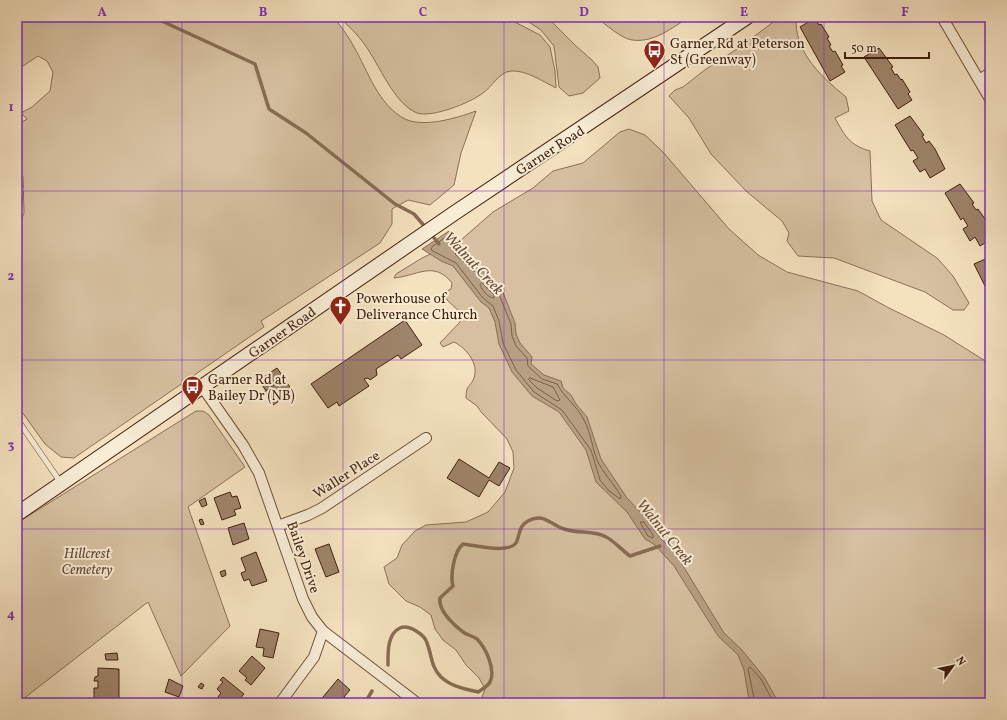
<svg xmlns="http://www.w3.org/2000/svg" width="1007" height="720" font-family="Vollkorn,serif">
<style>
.green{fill:#d6c0a1;stroke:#8c7058}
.water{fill:#b79f83;stroke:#886c54}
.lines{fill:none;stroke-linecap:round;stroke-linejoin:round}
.shore{stroke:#7c5f48;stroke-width:1}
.stream{stroke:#886c54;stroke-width:3.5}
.building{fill:#9e846a;stroke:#411f0e}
.service-casing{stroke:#6e503a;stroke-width:6}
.minor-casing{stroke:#6e503a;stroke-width:12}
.secondary-casing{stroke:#411f0e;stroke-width:16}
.service{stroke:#f8ecd5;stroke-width:5}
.minor{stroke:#f8ecd5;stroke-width:10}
.secondary{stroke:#f8ecd5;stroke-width:14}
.grid{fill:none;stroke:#7b2cbf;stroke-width:1;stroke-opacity:0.55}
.labels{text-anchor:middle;stroke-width:4;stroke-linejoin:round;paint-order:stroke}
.poi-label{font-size:14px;fill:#411f0e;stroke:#f8ecd5;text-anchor:start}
.street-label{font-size:14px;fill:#411f0e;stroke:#f8ecd5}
.park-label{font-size:14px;font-style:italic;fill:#664733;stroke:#f8ecd5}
.water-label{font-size:15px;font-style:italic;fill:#6a4c37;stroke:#f8ecd5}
.neatline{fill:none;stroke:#7b2cbf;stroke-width:1.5}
.grid-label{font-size:13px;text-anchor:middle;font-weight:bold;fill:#7b2cbf}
</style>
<rect width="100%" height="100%" fill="#f4e1bf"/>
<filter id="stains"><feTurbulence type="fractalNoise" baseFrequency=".005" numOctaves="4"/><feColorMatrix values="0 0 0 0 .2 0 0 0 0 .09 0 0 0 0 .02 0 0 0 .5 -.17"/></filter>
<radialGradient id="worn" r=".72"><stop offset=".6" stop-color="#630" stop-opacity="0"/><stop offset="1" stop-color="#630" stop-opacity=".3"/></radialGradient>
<g class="green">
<path d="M 17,17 L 332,17 L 335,19 C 342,28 349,37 354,47 C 368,71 378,105 405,119 C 424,128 457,118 476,111 L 461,153 L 454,185 L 430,205 L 408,200 L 392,209 L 392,224 L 380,243 L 261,321 L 264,327 L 74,458 L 61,457 L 45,444 L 17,405 L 17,229 L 24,213 L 23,177 L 17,166 L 17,125 L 27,119 L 21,113 L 32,107 L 50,91 L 53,72 L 47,61 L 38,56 L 17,70 Z"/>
<path d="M 338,17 L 505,17 L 540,35 L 550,47 L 555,71 L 556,88 C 542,81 526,70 511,71 C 499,72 492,87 483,93 C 470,103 432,118 417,113 C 394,104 379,64 365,45 C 358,35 348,25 338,17 Z"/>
<path d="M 521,17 L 547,17 L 576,46 L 592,60 L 598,67 L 600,78 L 583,93 L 569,96 L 559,87 L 554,46 L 541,30 Z"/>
<path d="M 595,17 L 689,17 C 672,28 654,43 632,40 C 620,38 606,24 595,17 Z"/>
<path d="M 780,17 L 802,17 L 796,23 C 797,55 823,78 846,97 L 849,111 L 835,118 C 845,136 849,145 870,151 L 872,201 L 881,220 L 937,258 L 953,276 L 969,303 L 964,310 L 953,310 L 925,292 L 834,258 L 798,256 L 787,241 L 789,233 L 782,221 L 746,191 L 711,154 L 689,118 L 669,96 L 675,90 L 683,87 L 706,69 L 740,47 Z"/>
<path d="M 629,129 L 645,135 L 663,152 L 729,229 L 758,255 L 787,272 L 858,291 L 889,308 L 944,335 L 990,364 L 990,703 L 480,703 L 485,689 L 479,678 L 466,665 L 456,650 L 443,640 L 435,629 L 431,615 L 420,607 L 406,601 L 389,584 L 384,567 L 397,558 L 402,545 L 415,531 L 426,525 L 466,522 L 488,512 L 505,492 L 514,468 L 513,452 L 507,439 L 482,413 L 477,406 L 466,398 C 466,384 470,388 474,378 C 479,363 466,348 454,342 L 443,347 L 440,343 L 460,322 L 461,313 L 447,300 L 444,293 L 451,289 L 452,283 C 434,260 417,276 394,278 L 396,274 L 422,258 L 461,240 L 493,212 L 533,188 L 553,171 L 583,163 L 620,132 Z"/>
<path d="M 196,411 L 203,411 L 209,415 L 245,467 L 188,507 L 230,626 L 181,676 L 148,602 L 18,703 L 17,523 Z"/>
</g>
<path class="water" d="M 449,231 L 459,252 L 486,274 L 502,290 L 515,323 L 516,334 L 520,343 L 532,357 L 531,364 L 544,375 L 561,381 L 563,388 L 571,395 L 576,404 L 587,417 L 601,459 L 627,498 L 643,515 L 661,539 L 674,551 L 724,633 L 742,650 L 764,677 L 779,703 L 752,703 L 749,700 L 744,670 L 738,655 L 718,636 L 674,566 L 655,545 L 645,539 L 627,512 L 596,482 L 586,450 L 559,412 L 532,396 L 512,372 L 499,344 L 495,322 L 489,308 L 481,302 L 453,266 L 441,261 L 422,249 Z"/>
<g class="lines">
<g class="shore">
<path d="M 445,238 L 448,239 L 456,255 L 498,292 L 511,324 L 512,336 L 516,346 L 527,358 L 528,366 L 542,379 L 557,384 C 564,397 577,406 584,420 C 591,433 592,447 597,460 C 603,473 614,484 621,496 L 620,499 L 608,490 L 600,480 L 591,450 L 562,410 L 534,392 L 516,370 L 503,343 L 499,321 L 493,306 L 483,298 L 456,263 L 431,250 L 432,247 Z"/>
<path d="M 482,283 L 494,295 L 494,298 C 488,298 482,290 480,285 Z"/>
<path d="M 530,378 L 553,387 L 560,400 L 557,401 L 537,388 L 529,380 Z"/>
<path d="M 641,522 L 644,522 L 653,535 L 653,538 L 648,536 L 641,524 Z"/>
<path d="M 755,703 L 748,669 L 750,667 L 761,679 L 774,703"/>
</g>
<g class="stream">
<path d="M 153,17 L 255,64 L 269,109 L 306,133 L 395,204 L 414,214 L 426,228"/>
<path d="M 430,233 L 439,244"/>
<path d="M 388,665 C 388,653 387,634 400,628 C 409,624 425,635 427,643 C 432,656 431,667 441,677 C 452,687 465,689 478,692 C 482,689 487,687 490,682 C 496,670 486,648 477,639 C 473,636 467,635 463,632 C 453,624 438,611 440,598 L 453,586 C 450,576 454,551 463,544 C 475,545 512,555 517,541 C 520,533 519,526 528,521 C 543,512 551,525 564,529 C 578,534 594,530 606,537 C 613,540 623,551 630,556 L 660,546"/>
<path d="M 365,703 L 372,691"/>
</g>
</g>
<g class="building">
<path d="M 815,18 L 819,25 L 821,24 L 829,37 L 827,38 L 831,45 L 829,46 L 833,52 L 835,51 L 843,65 L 841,66 L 845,72 L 830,81 L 800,27 Z"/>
<path d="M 879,48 L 893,67 L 891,68 L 895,75 L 897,74 L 901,80 L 902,79 L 910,92 L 908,94 L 912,100 L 898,109 L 864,57 Z"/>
<path d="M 910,116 L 924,135 L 922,136 L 926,143 L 929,141 L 935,149 L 945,169 L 930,178 L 925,169 L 920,172 L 913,161 L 918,158 L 913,150 L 911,151 L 895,125 Z"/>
<path d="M 960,184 L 974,203 L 972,204 L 976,210 L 978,209 L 990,226 L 990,240 L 980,246 L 975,237 L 970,241 L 963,229 L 968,226 L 963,218 L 961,220 L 945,193 Z"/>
<path d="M 990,257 L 990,292 L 988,292 L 974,264 Z"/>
<path d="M 405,320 L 422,345 L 401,359 L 398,355 L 376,369 L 377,375 L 370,380 L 368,378 L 364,379 L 369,386 L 339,406 L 337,402 L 328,408 L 311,384 Z"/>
<path d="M 277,368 L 284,378 L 266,391 L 259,380 Z"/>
<path d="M 284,378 L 293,392 L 273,405 L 264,392 Z"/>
<path d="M 459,459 L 489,478 L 499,462 L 510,468 L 499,486 L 489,480 L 479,497 L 447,478 Z"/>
<path d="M 230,492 L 232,497 L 237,496 L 241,508 L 234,510 L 236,515 L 222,520 L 214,498 Z"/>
<path d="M 205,498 L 207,505 L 202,507 L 199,501 Z"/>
<path d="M 202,519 L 204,524 L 201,525 L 199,520 Z"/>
<path d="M 244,523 L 249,539 L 233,545 L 228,528 Z"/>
<path d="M 329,544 L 339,572 L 326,577 L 315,549 Z"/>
<path d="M 256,552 L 267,581 L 252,586 L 249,579 L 244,581 L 241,573 L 246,571 L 241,558 Z"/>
<path d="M 225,570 L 226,575 L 222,577 L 220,572 Z"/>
<path d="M 260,629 L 279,633 L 273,658 L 263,656 L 264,648 L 256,647 Z"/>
<path d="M 117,653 L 118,660 L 106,660 L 105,654 Z"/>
<path d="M 252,656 L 265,668 L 251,685 L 245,680 L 247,678 L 239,671 Z"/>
<path d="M 98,668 L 119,669 L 119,699 L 94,700 L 94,688 L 98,688 L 98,681 L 94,681 L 95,677 L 98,676 Z"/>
<path d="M 223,677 L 244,694 L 236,703 L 225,703 L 218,697 L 221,693 L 217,689 L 223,682 L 220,680 Z"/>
<path d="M 169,679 L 183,686 L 179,697 L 165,692 Z"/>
<path d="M 338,679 L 350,690 L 344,697 L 347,699 L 344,703 L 318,703 Z"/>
<path d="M 201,683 L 204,685 L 202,689 L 198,687 Z"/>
</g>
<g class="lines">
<defs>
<g id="service">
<path d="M 17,177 L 21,189 L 17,220"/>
<path d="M 17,419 L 61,483"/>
</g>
<g id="minor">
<path d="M 942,17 L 990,99"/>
<path d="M 979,80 L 990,73"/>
<path d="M 203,388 L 243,445 L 259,473 L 303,599 L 312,617 L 323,631 L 417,703"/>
<path d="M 278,526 L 308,515 L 322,508 L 426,438"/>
<path d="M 280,703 L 314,657 L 323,631"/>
</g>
<path id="secondary" d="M 17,514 L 453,214 L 747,17"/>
</defs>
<use href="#service" class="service-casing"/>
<use href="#minor" class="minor-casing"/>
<use href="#secondary" class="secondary-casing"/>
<use href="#service" class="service"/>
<use href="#minor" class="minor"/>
<use href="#secondary" class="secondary"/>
</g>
<path class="grid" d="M 182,17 L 182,703M 343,17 L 343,703M 504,17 L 504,703M 664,17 L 664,703M 824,17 L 824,703M 17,191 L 990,191M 17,360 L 990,360M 17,529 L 990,529"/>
<defs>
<symbol id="bus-pin" viewBox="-11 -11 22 30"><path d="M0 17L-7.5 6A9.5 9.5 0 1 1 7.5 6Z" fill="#8f2418" stroke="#f8ecd5"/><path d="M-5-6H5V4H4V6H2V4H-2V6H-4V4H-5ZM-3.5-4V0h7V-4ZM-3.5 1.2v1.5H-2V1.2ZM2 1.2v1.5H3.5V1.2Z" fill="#fff"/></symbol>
<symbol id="church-pin" viewBox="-11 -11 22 30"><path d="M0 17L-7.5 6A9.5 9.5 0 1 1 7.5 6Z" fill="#8f2418" stroke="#f8ecd5"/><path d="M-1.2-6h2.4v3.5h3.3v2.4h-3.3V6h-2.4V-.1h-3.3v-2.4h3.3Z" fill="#fff"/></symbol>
</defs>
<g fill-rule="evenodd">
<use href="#bus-pin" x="642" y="38" width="25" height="34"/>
<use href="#church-pin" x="328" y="294" width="25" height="34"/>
<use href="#bus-pin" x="180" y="374" width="25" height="34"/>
</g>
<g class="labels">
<g class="poi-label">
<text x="670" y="48">Garner Rd at Peterson<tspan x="670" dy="16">St (Greenway)</tspan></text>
<text x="356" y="303">Powerhouse of<tspan x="356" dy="16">Deliverance Church</tspan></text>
<text x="208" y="384">Garner Rd at<tspan x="208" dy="16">Bailey Dr (NB)</tspan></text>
</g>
<g class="street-label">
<text transform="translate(550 150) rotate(-33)" y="5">Garner Road</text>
<text transform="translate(282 332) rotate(-35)" y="5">Garner Road</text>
<text transform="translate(346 474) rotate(-33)" y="5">Waller Place</text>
<text transform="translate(304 557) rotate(71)" y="5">Bailey Drive</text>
</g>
<g class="park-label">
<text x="87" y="558">Hillcrest<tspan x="87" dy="16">Cemetery</tspan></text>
</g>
<g class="water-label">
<text transform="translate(474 263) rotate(47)" y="5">Walnut Creek</text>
<text transform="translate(665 532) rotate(51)" y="5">Walnut Creek</text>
</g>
</g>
<rect width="1007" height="720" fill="none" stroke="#f4e1bf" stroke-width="44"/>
<g transform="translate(953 666) rotate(57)" stroke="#f8ecd5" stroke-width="3" paint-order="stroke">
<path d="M0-3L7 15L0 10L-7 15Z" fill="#411f0e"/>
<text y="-6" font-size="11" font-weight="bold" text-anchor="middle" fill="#411f0e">N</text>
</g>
<path d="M845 52v6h84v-6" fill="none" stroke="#411f0e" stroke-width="2"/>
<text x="851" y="52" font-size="12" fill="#411f0e" stroke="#f8ecd5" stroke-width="3" paint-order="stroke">50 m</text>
<rect x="22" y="22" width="963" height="676" class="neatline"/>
<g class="grid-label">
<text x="102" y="16">A</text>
<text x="263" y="16">B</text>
<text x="423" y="16">C</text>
<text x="584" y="16">D</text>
<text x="744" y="16">E</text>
<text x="905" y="16">F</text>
<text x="11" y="111">1</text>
<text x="11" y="280">2</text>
<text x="11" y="449">3</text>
<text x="11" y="618">4</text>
</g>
<rect width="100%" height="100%" filter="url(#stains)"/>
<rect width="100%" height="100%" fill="url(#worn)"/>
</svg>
